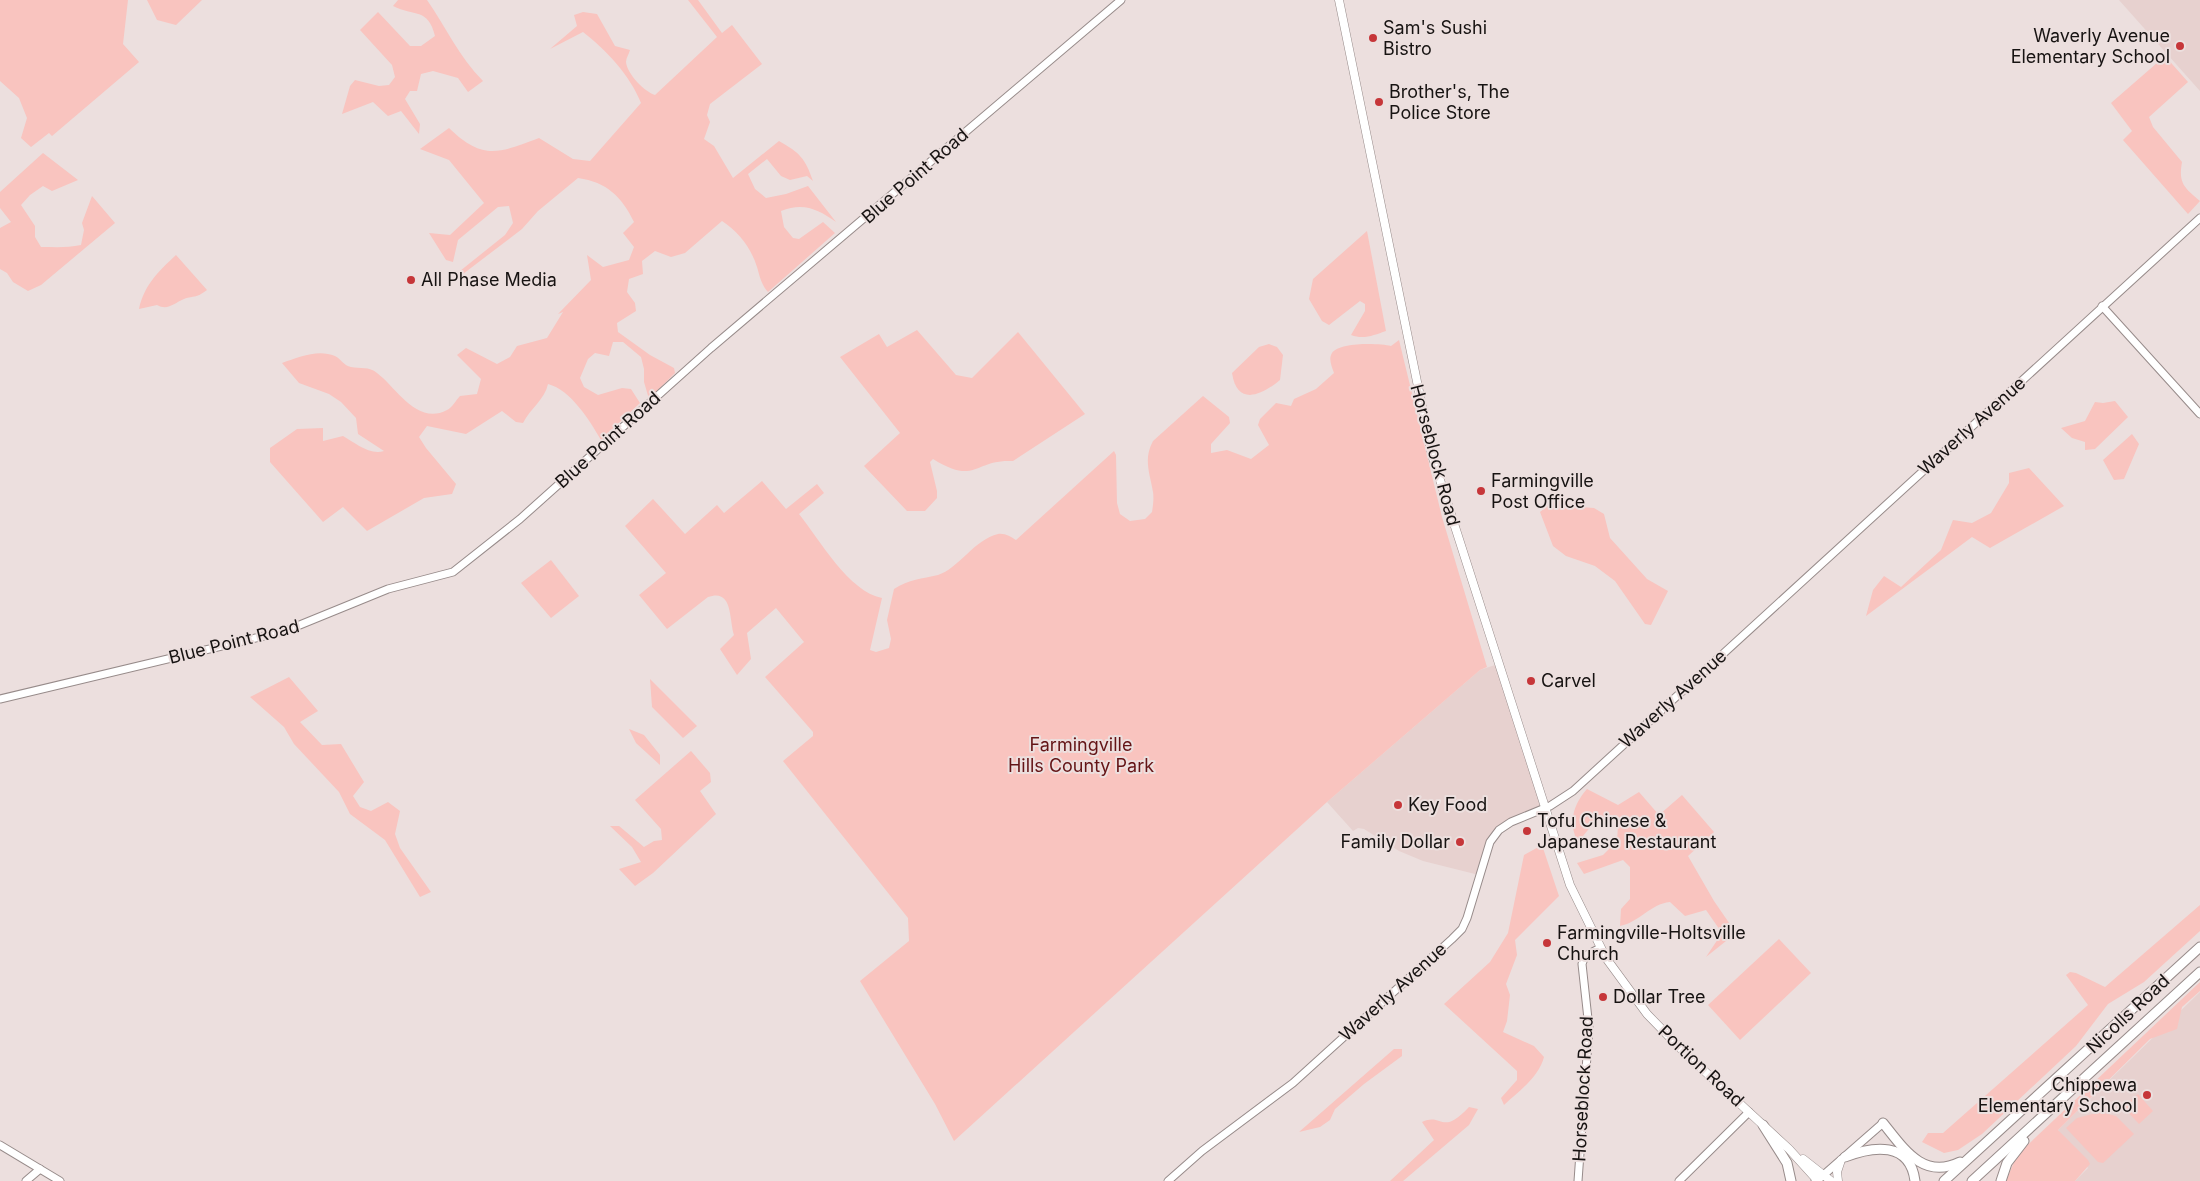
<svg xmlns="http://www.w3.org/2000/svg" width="2200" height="1181" font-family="Inter,sans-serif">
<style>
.built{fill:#e7d1cf}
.green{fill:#f9c4bf}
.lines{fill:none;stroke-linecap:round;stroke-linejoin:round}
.secondary-casing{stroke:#978b8a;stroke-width:9}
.primary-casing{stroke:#978b8a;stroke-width:9}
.highway-casing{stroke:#978b8a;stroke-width:11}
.secondary{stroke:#fff;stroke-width:7}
.primary{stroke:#fff;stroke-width:8}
.highway{stroke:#fff;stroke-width:9}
.poi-dot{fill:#c63639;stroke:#ecdfde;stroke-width:2}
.labels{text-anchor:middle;stroke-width:4;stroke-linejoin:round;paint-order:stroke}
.poi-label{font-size:18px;fill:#171312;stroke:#ecdfde;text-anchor:start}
.street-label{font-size:18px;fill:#171312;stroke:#ecdfde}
.park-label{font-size:18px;fill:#641416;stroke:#ecdfde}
</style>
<rect width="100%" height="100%" fill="#ecdfde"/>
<g class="built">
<path d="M 2119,0 L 2200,0 L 2200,91 Z"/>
<path d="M 1498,664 L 1544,809 L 1499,830 L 1479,875 L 1423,861 L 1399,851 L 1364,829 L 1358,828 L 1353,831 L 1327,802 L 1480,670 Z"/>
<path d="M 2200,992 L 2200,1181 L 2075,1181 L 2088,1168 L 2058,1130 Z"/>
</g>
<g class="green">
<path d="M 0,0 L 128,0 L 123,44 L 139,62 L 52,136 L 49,133 L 31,147 L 21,138 L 27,118 L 19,98 L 0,81 Z"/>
<path d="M 147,0 L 202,0 L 176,25 L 157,20 Z"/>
<path d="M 398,0 L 427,0 C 446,27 459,57 483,81 L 468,92 L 458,78 L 433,71 L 421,74 L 417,91 L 410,91 L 405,99 L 420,124 L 419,134 L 401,111 L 388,116 L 373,102 L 342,114 L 350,86 L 355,80 L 379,86 L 389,85 L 395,77 L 392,65 L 360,30 L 378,12 L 410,46 L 421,46 L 435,36 C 428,7 414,17 393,6 Z"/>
<path d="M 688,0 L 698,0 L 722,33 L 732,25 L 762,64 L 710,104 L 707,115 L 710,122 L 704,139 L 714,146 L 733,178 L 779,141 C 800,153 805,158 813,181 L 807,176 L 790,180 L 781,176 L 767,159 L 748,174 L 755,189 L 766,198 L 786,194 L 808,186 L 836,222 C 818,209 803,202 781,211 L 784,227 L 793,238 L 799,239 L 823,222 L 835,233 L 768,292 C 761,284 760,277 757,267 C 751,248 739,232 722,221 L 685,253 L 671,257 L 655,251 L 642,261 L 643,274 L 629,279 L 627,292 L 635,303 L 636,311 L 617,323 L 618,332 L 650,355 L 674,368 L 675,373 L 649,399 L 644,382 L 644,369 L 641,357 L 623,342 L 613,342 L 609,356 L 595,353 L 588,359 L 580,378 L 584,387 L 598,395 L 622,388 L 631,389 L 640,403 L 601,440 C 590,421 571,390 548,384 C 545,399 530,409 523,423 L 516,422 L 502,411 L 466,434 L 427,426 L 419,437 L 426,448 L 456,484 L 452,494 L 424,498 L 367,531 L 343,507 L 323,522 L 270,462 L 270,448 L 297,429 L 323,428 L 323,441 L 343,436 C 354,442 370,456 384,451 L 358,434 L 356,418 L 341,402 L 329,394 L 299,383 L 282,363 C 299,357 318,349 335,356 C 341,359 344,366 351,367 C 360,369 369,366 377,373 C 396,387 417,426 447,410 C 452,408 456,400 460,396 L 477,394 L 481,379 L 457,355 L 466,348 L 497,364 L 510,357 L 517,346 L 547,338 L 563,312 L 558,314 L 591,280 L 587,255 L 603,267 L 629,260 L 634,247 L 623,233 L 634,222 C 622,197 607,182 578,178 L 538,211 L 522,229 L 463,274 L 460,271 L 505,235 L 513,223 L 509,206 L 498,207 L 458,240 L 453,262 L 446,260 L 429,233 L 450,235 L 484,203 L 449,160 L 420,149 L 449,128 C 483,161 499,153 539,138 L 573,159 L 590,161 L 641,103 C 630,75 606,50 583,32 L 550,49 L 577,26 L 574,15 L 583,12 L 597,14 L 615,46 L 630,50 C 629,54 626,58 626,62 C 627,74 645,92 655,95 L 717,37 Z"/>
<path d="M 2165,56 L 2188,82 L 2149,117 L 2153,127 L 2182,162 C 2178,184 2185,188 2200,201 L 2188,214 L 2123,140 L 2132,131 L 2111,103 Z"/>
<path d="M 43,153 L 78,180 L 52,191 L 43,186 L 30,195 L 21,205 L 35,226 L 35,237 L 41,247 C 55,247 67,248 81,245 L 84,230 L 82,223 L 92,196 L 115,223 L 41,285 L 28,291 L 13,282 L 7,273 L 0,269 L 0,228 L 11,222 L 0,208 L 0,192 Z"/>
<path d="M 1367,231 L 1386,331 C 1374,335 1364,340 1351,335 L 1365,311 L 1365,304 L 1360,301 L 1329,325 L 1322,321 L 1309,299 L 1313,279 Z"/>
<path d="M 176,255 L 207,290 C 195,299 195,295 184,299 C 174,303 168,311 157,305 L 139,309 C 144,285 159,271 176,255 Z"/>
<path d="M 917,330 L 956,375 L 972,378 L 1018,332 L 1085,414 L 1013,461 C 973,459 977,486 933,459 L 930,462 L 937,491 L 937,498 L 925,511 L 907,511 L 864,466 L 900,433 L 840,357 L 879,334 L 887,347 Z"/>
<path d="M 1399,340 L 1442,517 L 1487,667 L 1480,670 L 1327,802 L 954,1141 L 935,1104 L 860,981 L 909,941 L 908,918 L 783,761 L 813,736 L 813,732 L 765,677 L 804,642 L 776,608 L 747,633 L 751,659 L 737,675 L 720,649 L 734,635 C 729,619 733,588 708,597 L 667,629 L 639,595 L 666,573 L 625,526 L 653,499 L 685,534 L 717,505 L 724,513 L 762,481 L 786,509 L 817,484 L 824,493 L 799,514 C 819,539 849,592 882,598 L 870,650 L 876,652 L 889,648 L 891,639 L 887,620 L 894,589 C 909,579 922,579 938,575 C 958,569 975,539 998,534 C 1005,533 1011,537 1016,540 L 1114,451 L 1116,455 L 1117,503 L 1120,514 L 1130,521 L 1145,519 L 1152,512 C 1153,506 1154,498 1153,492 C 1150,474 1143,459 1153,441 L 1203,396 L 1229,417 L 1230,423 L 1211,444 L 1211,453 L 1227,450 L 1251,459 L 1269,445 L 1258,425 L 1260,419 L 1276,403 L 1291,406 L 1294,399 L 1316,389 L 1334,373 C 1332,367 1328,359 1332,353 C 1339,342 1379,343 1391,346 Z"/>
<path d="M 1269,344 L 1277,347 L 1283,355 L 1280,380 C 1261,396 1237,406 1232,373 L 1259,347 Z"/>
<path d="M 2115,401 L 2128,417 L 2095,449 L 2085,450 L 2085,442 L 2072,438 L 2061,428 L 2085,421 L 2095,402 L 2103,403 Z"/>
<path d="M 2132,434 L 2139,444 L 2124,479 L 2114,480 L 2103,460 Z"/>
<path d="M 2029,468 L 2064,506 L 1990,548 L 1972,537 L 1866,616 L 1873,590 L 1884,576 L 1901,587 L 1941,550 L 1953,520 L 1972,523 L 1991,513 L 2009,483 L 2009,473 Z"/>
<path d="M 1563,494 L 1567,506 L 1594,508 L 1604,514 L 1610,538 L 1647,579 L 1668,591 L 1651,625 L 1645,624 L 1615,581 L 1595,566 L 1566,556 L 1553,546 L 1540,512 Z"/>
<path d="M 551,560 L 579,596 L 551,618 L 521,583 Z"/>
<path d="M 289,677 L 318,711 L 300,722 L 322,745 L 341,744 L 364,782 L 353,796 L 360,807 L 371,811 L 388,802 L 400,811 L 395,834 L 400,848 L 431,892 L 420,897 L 385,840 L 350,814 L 339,792 L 294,744 L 284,727 L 250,697 Z"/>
<path d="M 650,679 L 697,726 L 683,738 L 652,707 Z"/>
<path d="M 629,729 L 644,735 L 660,755 L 660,765 L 636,743 Z"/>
<path d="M 691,751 L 710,773 L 711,782 L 700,791 L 716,814 L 653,873 L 635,886 L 619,869 L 641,862 L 632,847 L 610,826 L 619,826 L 644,847 L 654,841 L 662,840 L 661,829 L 635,800 Z"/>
<path d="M 1587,789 L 1618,805 L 1639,792 L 1659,815 L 1682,795 L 1714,832 L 1688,856 L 1714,901 L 1736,933 L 1706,957 L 1722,933 L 1706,910 L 1685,916 L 1670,902 C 1650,904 1640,922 1620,926 L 1621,909 L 1630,899 L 1630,867 L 1623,860 L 1584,874 L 1577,863 L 1603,855 L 1617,841 L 1618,826 L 1611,816 L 1597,819 L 1578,842 C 1568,823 1573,805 1587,789 Z"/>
<path d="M 1542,845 L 1559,896 L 1515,940 L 1517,955 L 1506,984 L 1510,995 L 1507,1021 L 1503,1032 L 1534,1046 L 1544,1057 C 1539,1077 1519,1091 1504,1105 L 1501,1098 L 1517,1080 L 1517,1071 L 1444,1004 L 1490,962 L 1508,933 L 1524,855 Z"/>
<path d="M 2200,905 L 2200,931 L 2144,982 L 2108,1004 L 2076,1046 L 1982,1134 L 1958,1150 L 1944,1153 L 1922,1142 L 1928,1133 L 1943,1133 L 2088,1005 L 2066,975 L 2070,972 L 2076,973 L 2105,987 Z"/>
<path d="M 1779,939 L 1811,973 L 1740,1040 L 1708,1005 Z"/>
<path d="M 2200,982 L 2200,991 L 2182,1007 L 2177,1029 L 2150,1039 L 2058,1130 L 2088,1160 L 2090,1164 L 2075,1181 L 2006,1181 L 2017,1155 Z"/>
<path d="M 1394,1049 L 1402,1049 L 1402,1056 L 1364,1084 L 1335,1109 L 1330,1120 L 1320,1127 L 1299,1132 Z"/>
<path d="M 2138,1094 L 2153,1111 L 2139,1124 L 2123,1107 Z"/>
<path d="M 1469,1107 L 1478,1109 L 1469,1125 L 1403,1181 L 1390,1181 L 1434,1140 L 1422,1122 C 1443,1112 1441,1137 1469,1107 Z"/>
<path d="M 2100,1112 L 2116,1116 L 2134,1134 L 2103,1163 L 2098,1162 L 2066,1128 L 2077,1118 Z"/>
</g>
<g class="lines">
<defs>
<g id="secondary">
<path d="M 2102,306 L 2200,414"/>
<path d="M 0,699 L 285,631 L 388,589 L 453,572 L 520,519 L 711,348 L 1121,0"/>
<path d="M 0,1145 L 60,1181"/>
<path d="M 1819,1179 L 1883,1123"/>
<path d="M 26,1181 L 40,1169"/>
<path d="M 1168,1181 L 1202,1151 L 1293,1083 L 1452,939 L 1462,929 L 1467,918 L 1490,842 L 1499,830 L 1511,822 L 1550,806 L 1573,791 L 2200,218"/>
<path d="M 1578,1181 L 1589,1028 L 1582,964 L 1585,956 L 1600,948"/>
<path d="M 1679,1181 L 1749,1112"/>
</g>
<g id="primary">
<path d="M 1339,0 L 1432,455 L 1570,885 L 1606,958 L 1647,1014 L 1686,1054 L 1789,1149 L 1818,1181"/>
<path d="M 1803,1159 L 1831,1181"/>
<path d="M 1838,1181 L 1837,1172 L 1841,1160"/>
</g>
<g id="highway">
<path d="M 1883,1123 C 1904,1149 1923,1180 1960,1162"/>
<path d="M 1763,1125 L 1787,1163 L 1791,1181"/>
<path d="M 1845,1157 C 1873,1146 1910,1141 1915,1181"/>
<path d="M 1816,1181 L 1817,1180"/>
<path d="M 1944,1181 L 2200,947"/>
<path d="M 1972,1181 L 2200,972"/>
<path d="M 2001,1181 L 2007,1163 L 2024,1141"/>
</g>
</defs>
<use href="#secondary" class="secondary-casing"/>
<use href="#primary" class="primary-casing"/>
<use href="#highway" class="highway-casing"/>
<use href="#secondary" class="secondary"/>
<use href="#primary" class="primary"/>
<use href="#highway" class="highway"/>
</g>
<g class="poi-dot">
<circle cx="1373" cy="38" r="5"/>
<circle cx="2180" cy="46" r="5"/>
<circle cx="1379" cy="102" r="5"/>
<circle cx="411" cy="280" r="5"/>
<circle cx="1481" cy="491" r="5"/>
<circle cx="1531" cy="681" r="5"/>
<circle cx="1398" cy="805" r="5"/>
<circle cx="1527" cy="831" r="5"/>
<circle cx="1460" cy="842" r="5"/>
<circle cx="1547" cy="943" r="5"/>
<circle cx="1603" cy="997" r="5"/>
<circle cx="2147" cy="1095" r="5"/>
</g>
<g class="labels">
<g class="poi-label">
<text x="1383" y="34">Sam's Sushi<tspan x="1383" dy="21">Bistro</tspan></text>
<text x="2170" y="42" text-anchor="end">Waverly Avenue<tspan x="2170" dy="21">Elementary School</tspan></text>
<text x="1389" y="98">Brother's, The<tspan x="1389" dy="21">Police Store</tspan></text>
<text x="421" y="286">All Phase Media</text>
<text x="1491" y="487">Farmingville<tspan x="1491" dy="21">Post Office</tspan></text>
<text x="1541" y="687">Carvel</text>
<text x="1408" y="811">Key Food</text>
<text x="1537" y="827">Tofu Chinese &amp;<tspan x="1537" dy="21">Japanese Restaurant</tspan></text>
<text x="1450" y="848" text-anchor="end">Family Dollar</text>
<text x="1557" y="939">Farmingville-Holtsville<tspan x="1557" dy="21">Church</tspan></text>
<text x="1613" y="1003">Dollar Tree</text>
<text x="2137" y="1091" text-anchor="end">Chippewa<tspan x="2137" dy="21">Elementary School</tspan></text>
</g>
<g class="street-label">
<text transform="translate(915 176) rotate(-41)" y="6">Blue Point Road</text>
<text transform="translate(1972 426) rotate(-42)" y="6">Waverly Avenue</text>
<text transform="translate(608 440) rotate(-42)" y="6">Blue Point Road</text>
<text transform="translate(1435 455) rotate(75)" y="6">Horseblock Road</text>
<text transform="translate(234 642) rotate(-14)" y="6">Blue Point Road</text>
<text transform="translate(1673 699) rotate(-42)" y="6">Waverly Avenue</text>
<text transform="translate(1393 992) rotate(-42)" y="6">Waverly Avenue</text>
<text transform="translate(2128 1014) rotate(-43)" y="6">Nicolls Road</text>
<text transform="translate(1701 1066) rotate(43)" y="6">Portion Road</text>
<text transform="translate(1583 1089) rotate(-87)" y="6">Horseblock Road</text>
</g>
<g class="park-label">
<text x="1081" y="751">Farmingville<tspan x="1081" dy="21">Hills County Park</tspan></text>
</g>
</g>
</svg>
